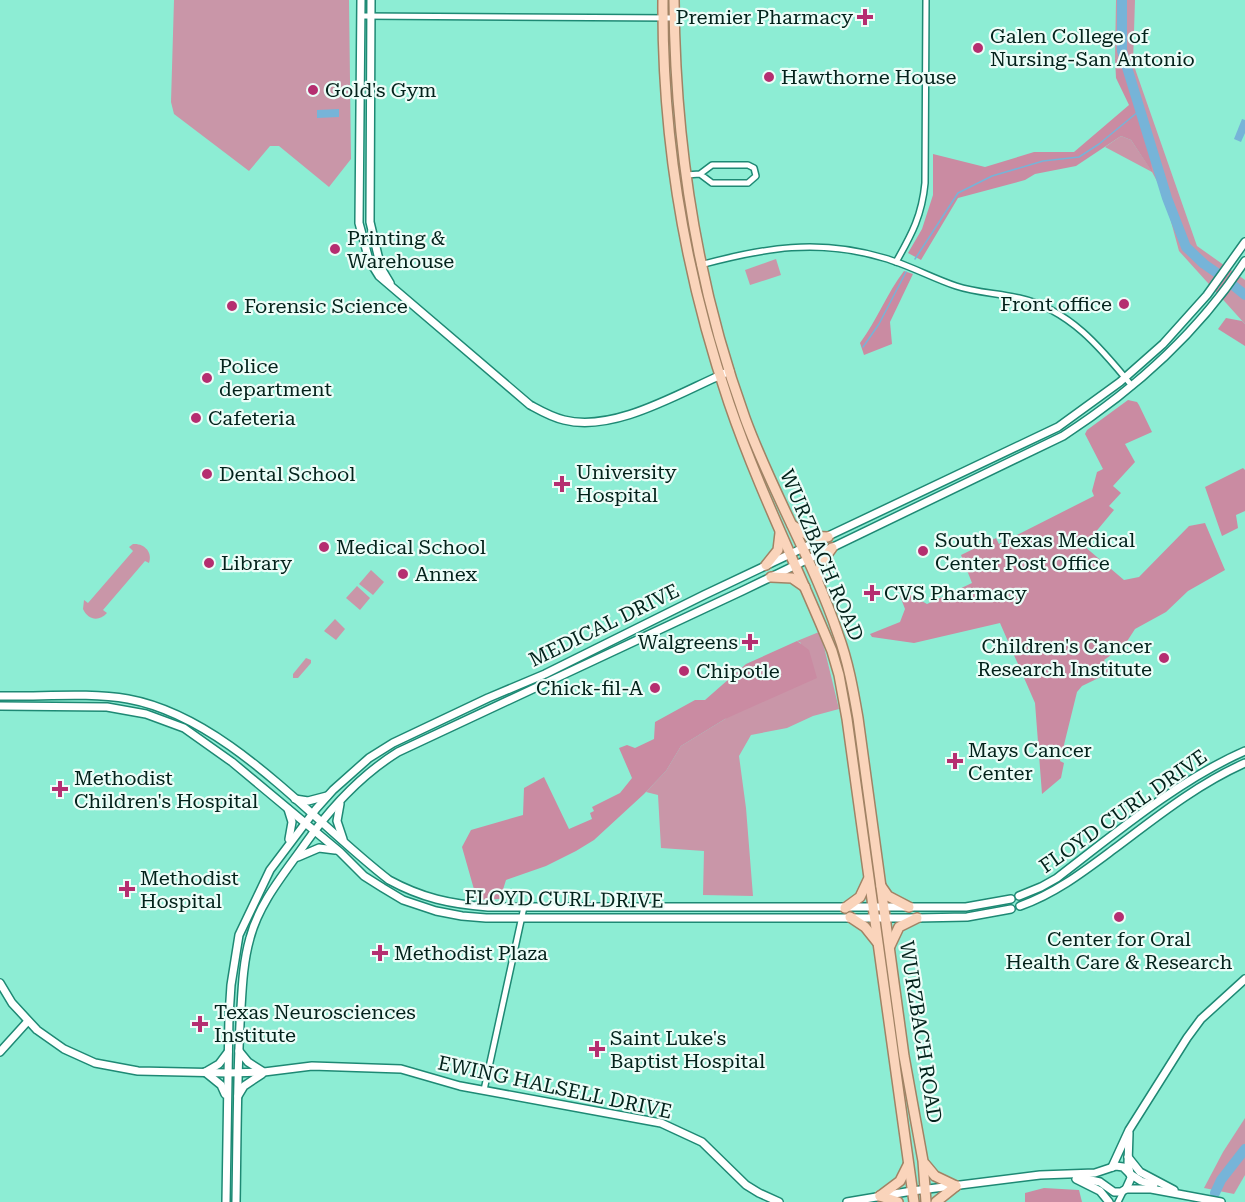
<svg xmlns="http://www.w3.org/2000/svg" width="1245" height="1202" font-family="'Roboto Serif',serif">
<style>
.green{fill:#c996a8}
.forest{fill:#ca8ba2}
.water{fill:#76b4d8}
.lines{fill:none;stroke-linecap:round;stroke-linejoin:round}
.stream{stroke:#76b4d8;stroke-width:1.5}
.river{stroke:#76b4d8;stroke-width:10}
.minor-casing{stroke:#1e8974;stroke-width:8}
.tertiary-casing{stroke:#1e8974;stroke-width:10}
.primary-casing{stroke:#a18365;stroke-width:12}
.minor{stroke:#fff;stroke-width:5}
.tertiary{stroke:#fff;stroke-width:7}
.primary{stroke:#fad4bb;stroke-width:9}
.poi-dot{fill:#b52e70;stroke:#ecfdf8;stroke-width:2}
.labels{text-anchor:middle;stroke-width:4.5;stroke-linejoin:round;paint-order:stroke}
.poi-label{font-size:20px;fill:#03221b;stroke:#ecfdf8;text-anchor:start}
.street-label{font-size:20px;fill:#03221b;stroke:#ecfdf8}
</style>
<rect width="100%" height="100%" fill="#8dedd4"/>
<g class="green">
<path d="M 174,0 L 349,0 L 351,159 L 329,187 L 279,146 L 270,146 L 249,171 L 174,114 L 171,102 Z"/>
<path d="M 1116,0 L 1135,0 L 1133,63 L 1197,246 L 1245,280 L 1245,324 L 1179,251 L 1163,192 L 1152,172 L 1105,147 L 1121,136 L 1131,140 L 1151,170 L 1145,125 L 1137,109 L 1121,62 L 1115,58 Z"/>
<path d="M 776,259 L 781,275 L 750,285 L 745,270 Z"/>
<path d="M 133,544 C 144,543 153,552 149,563 L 145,561 L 103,610 L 107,613 C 99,622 88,620 83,609 L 84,600 L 88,603 L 133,551 L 129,547 Z"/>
<path d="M 371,570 L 384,582 L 373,595 L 359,584 Z"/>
<path d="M 357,586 L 370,598 L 360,610 L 346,598 Z"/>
<path d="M 335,619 L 345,629 L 336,640 L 324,631 Z"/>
<path d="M 819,632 L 825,651 L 839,709 L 813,716 L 787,728 L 751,735 L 739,756 L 746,808 L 753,896 L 703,895 L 704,851 L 661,848 L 658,795 L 646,792 L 666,771 L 681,746 L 725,719 L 801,643 L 797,641 Z"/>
<path d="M 306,658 L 311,660 L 311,663 L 298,678 L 293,678 L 293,674 Z"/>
<path d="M 1245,1118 L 1245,1175 L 1234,1194 L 1204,1188 L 1223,1152 Z"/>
</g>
<g class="forest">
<path d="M 1115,58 L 1121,62 C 1133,99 1149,133 1152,172 L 1131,140 L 1121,136 L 1076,166 L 1035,174 L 1025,180 L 958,198 L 921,260 L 908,253 L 922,229 L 933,195 L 933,154 L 985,167 L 1034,152 L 1074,152 L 1129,105 L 1116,78 Z"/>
<path d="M 904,271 L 913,274 L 890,322 L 892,344 L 864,355 L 860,343 C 877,320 887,293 904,271 Z"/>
<path d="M 1226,318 L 1242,321 L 1245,324 L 1245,346 L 1218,329 Z"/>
<path d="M 1128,400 L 1137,402 L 1139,405 L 1152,432 L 1125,444 L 1135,462 L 1113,486 L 1121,493 L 1109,506 L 1114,510 L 1084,546 L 1124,580 L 1139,577 L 1189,526 L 1205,523 L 1225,570 L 1188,591 L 1166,612 L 1135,629 L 1124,646 L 1104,660 L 1111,672 L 1082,686 L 1077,692 L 1060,761 L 1064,763 L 1061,778 L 1042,794 L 1035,703 L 1000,623 L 914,643 L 872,637 L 870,634 L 900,622 L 905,609 L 900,596 L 906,592 L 927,604 L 972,583 L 961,555 L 996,538 L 999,544 L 1094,496 L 1092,491 L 1097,472 L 1103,469 L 1085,434 L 1087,430 Z"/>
<path d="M 1243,468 L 1245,470 L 1245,511 L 1236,515 L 1238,528 L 1222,536 L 1205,487 Z"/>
<path d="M 797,641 L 809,650 L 817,678 L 725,719 L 681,746 L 666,771 L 644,794 L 594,840 L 576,851 L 546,866 L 506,880 L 500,899 L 477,900 L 462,847 L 471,830 L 523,815 L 524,788 L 544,777 L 569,829 L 592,819 L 590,813 L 594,811 L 592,807 L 620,793 L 632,778 L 619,748 L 627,745 L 635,748 L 654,739 L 655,722 L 695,700 L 705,700 L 746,664 Z"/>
<path d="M 1044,1188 L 1079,1190 L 1082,1202 L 1025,1202 L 1025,1193 Z"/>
</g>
<g class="water">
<path d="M 339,109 L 339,117 L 317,118 L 317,110 Z"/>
<path d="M 1242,119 L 1245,120 L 1245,133 L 1241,142 L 1234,139 Z"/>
</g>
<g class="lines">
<g class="stream">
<path d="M 915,259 L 958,193 L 992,176 L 1043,161 L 1079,157 L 1099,144 L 1139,111"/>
<path d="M 863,347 L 879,324 L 906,272"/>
</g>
<g class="river">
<path d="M 1122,0 L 1122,51 L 1167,198 L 1186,247 L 1204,264 L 1217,273"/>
<path d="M 1234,286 L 1245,295"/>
<path d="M 1215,1193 L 1221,1180 L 1245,1149"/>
</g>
<defs>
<g id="minor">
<path d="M 361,16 L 674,18"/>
<path d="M 686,175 L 700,174 L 712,165 L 748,165 L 754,168 L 756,176 L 748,183 L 712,183 L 700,174"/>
<path d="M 896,262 C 912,234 922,215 925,183 L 926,0"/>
<path d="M 700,265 C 764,248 818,238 884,258 C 909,265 932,278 956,286 C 977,293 998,293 1019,298 C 1069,309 1101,348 1132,386"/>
<path d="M 484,1090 L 524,907"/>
<path d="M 1118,1202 L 1124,1190"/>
</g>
<g id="tertiary">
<path d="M 361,0 L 359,223 L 369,260 L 379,276 L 530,405 C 541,411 551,417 564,420 C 616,433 682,391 730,371"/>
<path d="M 371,0 L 370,222 L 381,268 L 390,283"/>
<path d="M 0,696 C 41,697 88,692 128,699 C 227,717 311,820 389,880 C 422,898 450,904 488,907 L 966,907 L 1011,899"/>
<path d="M 0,706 L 107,707 L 146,714 L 184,728 L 232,762 L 340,852 L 364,876 L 383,888 L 403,900 L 436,911 L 462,916 L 486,918 L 917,918 L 967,917 L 1011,909"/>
<path d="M 295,799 L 308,801 L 327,796"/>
<path d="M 340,804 L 337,821 L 343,839"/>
<path d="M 288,809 L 292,822 L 289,839"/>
<path d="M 298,857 L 319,848 L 335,850"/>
<path d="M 1019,896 L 1041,887 L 1057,878 C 1113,835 1180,779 1245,751"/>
<path d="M 1020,906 C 1057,893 1087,869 1118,846 C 1159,815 1198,784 1245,763"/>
<path d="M 0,983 L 12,1003 L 37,1030 L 64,1049 L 95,1063 L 138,1071 L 228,1073 L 264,1072 L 312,1066 L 401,1069 L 460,1086 L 661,1123 L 702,1142 L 746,1185 L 759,1193 L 779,1202"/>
<path d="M 239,1051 L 248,1062 L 262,1071"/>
<path d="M 0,1052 L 28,1021"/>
<path d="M 207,1071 L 219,1064 L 228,1052"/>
<path d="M 205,1072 L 221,1085 L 225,1094"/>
<path d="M 238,1096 L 244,1086 L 262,1074"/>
<path d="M 1128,1157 L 1140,1172 L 1174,1190"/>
<path d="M 1112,1167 L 1129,1130 L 1187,1038 L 1201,1019 L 1245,979"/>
<path d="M 1130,1174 L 1141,1181 L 1154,1185"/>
<path d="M 1077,1177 L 1100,1182 L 1114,1192 L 1121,1192 L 1126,1189 L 1131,1178 L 1128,1164 L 1129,1133"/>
<path d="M 1076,1179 L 1100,1191 L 1109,1202"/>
<path d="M 1126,1189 L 1151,1189 L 1221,1202"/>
<path d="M 226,1202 L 229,1016 L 231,985 L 239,935 L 270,870 L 316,809 L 333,790 L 369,758 L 393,743 L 488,698 L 545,674 L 704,595 L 1058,427 L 1120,382 L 1163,344 L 1207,295 L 1245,242"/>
<path d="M 236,1202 C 237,1143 237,1084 240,1024 C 242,996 242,966 250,938 C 259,903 284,874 305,844 C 329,810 361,775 398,752 L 742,591 L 1063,436 C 1134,390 1198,333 1245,261"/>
<path d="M 847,1202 L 912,1191 L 1040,1175 L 1095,1173 L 1116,1166 L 1123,1167 L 1129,1173"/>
</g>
<g id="primary">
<path d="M 663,0 C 662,136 685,274 729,403 C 758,488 798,568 832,651 L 839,675 L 847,719 L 914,1202"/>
<path d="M 674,0 C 675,143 696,283 745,418 C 772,492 813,560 838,634 C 848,661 853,689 858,718 L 904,1056 L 923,1161 L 926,1202"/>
<path d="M 792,525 L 809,536 L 828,537"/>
<path d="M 766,565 L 778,550 L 780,533"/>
<path d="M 771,577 L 792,578 L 805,587"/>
<path d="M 818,580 L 821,563 L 832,548"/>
<path d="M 881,886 L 888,896 L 909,907"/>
<path d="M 845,908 L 860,897 L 868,880"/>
<path d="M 850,917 L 865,927 L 877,942"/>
<path d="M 890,946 L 899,927 L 917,918"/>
<path d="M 925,1164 L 935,1176 L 956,1186"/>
<path d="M 880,1196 L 900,1181 L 908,1165"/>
<path d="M 880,1196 L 898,1202"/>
<path d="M 936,1202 L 956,1186"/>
</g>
</defs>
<use href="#minor" class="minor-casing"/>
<use href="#tertiary" class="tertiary-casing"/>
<use href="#primary" class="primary-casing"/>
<use href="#minor" class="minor"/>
<use href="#tertiary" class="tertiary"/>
<use href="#primary" class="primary"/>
</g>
<g class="poi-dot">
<path d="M862 8h6v6h6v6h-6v6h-6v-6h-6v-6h6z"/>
<circle cx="978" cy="48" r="6"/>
<circle cx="769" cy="77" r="6"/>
<circle cx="313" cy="90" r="6"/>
<circle cx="335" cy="249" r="6"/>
<circle cx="1124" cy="304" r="6"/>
<circle cx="232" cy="306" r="6"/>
<circle cx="207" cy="378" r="6"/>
<circle cx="196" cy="418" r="6"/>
<circle cx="207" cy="474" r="6"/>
<path d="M559 475h6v6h6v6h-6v6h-6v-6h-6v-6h6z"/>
<circle cx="324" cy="547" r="6"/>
<circle cx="923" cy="551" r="6"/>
<circle cx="209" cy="563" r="6"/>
<circle cx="403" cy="574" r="6"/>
<path d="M869 584h6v6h6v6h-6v6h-6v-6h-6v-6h6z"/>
<path d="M747 633h6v6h6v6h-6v6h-6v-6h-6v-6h6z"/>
<circle cx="1164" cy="658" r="6"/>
<circle cx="684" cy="671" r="6"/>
<circle cx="655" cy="688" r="6"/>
<path d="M952 752h6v6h6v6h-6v6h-6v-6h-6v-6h6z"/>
<path d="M57 780h6v6h6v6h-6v6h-6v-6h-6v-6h6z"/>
<path d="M124 880h6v6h6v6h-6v6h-6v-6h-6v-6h6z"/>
<circle cx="1119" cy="917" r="6"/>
<path d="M377 944h6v6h6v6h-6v6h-6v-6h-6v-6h6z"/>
<path d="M197 1015h6v6h6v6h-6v6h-6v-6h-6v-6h6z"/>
<path d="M594 1040h6v6h6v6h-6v6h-6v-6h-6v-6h6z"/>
</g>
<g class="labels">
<g class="poi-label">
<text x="853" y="24" text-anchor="end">Premier Pharmacy</text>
<text x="990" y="43">Galen College of<tspan x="990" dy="23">Nursing-San Antonio</tspan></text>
<text x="781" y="84">Hawthorne House</text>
<text x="325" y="97">Gold's Gym</text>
<text x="347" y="245">Printing &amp;<tspan x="347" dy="23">Warehouse</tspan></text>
<text x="1112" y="311" text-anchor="end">Front office</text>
<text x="244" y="313">Forensic Science</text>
<text x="219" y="373">Police<tspan x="219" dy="23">department</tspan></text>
<text x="208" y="425">Cafeteria</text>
<text x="576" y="479">University<tspan x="576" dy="23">Hospital</tspan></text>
<text x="219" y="481">Dental School</text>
<text x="935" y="547">South Texas Medical<tspan x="935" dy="23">Center Post Office</tspan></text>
<text x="336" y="554">Medical School</text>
<text x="221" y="570">Library</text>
<text x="415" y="581">Annex</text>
<text x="884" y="600">CVS Pharmacy</text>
<text x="738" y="649" text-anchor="end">Walgreens</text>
<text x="1152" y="653" text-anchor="end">Children's Cancer<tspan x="1152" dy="23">Research Institute</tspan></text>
<text x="696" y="678">Chipotle</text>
<text x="643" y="695" text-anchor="end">Chick-fil-A</text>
<text x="968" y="757">Mays Cancer<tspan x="968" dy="23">Center</tspan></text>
<text x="74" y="785">Methodist<tspan x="74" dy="23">Children's Hospital</tspan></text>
<text x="140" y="885">Methodist<tspan x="140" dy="23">Hospital</tspan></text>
<text x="1119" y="946" text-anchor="middle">Center for Oral<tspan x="1119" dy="23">Health Care &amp; Research</tspan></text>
<text x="394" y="960">Methodist Plaza</text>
<text x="214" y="1019">Texas Neurosciences<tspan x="214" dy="23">Institute</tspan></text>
<text x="610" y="1045">Saint Luke's<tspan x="610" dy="23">Baptist Hospital</tspan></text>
</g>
<g class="street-label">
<text transform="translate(822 555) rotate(67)" y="7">WURZBACH ROAD</text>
<text transform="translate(604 625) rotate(-26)" y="7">MEDICAL DRIVE</text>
<text transform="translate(1123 811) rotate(-35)" y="7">FLOYD CURL DRIVE</text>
<text transform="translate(564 899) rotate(1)" y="7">FLOYD CURL DRIVE</text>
<text transform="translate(921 1032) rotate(81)" y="7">WURZBACH ROAD</text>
<text transform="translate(555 1087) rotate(12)" y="7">EWING HALSELL DRIVE</text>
</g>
</g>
</svg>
